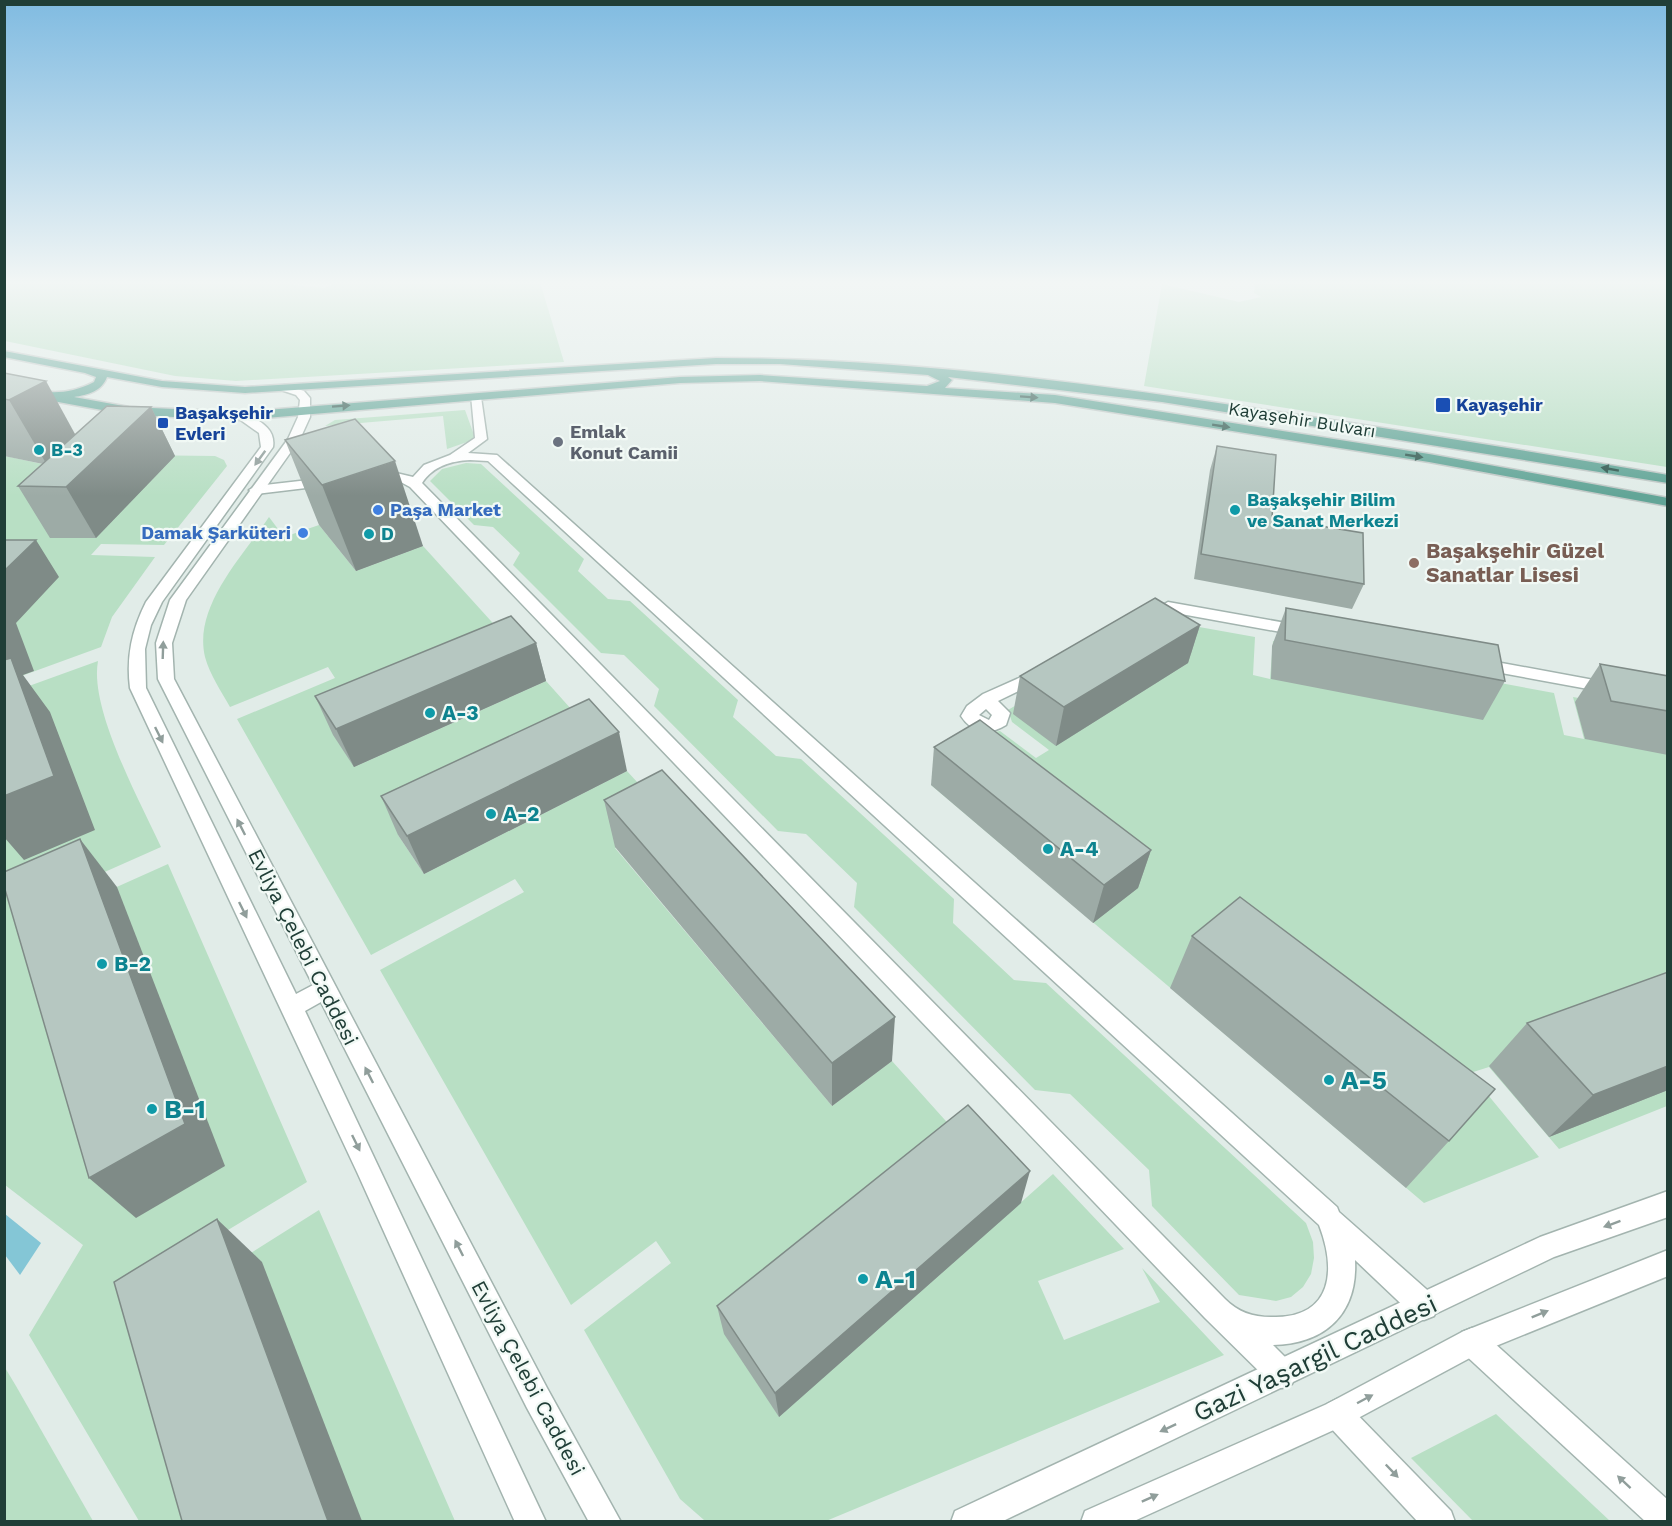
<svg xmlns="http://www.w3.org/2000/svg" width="1672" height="1526" font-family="'Work Sans',sans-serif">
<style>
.green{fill:#b8dfc4}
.water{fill:#84c6d6}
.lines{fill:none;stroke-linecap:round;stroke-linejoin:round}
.minor-casing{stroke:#a3b4af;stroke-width:3}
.tertiary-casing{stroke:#a3b4af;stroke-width:3}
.primary-casing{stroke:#c1c9c7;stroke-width:3}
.minor{fill:#fff;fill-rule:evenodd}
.tertiary{fill:#fff;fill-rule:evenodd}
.primary{fill:#62a597;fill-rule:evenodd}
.wall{fill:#9daba6}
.shaded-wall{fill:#7f8b87}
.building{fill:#b6c7c1;stroke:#7f8b87;stroke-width:1.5}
.oneway{fill:#30584f}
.oneway2{fill:#909e9b}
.transit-dot{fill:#1a4fb4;stroke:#f1f9f5;stroke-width:2}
.worship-dot{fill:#6b7280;stroke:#f1f9f5;stroke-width:2}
.culture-dot{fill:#0f9aa8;stroke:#f1f9f5;stroke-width:2}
.shop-dot{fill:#3f7fe0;stroke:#f1f9f5;stroke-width:2}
.education-dot{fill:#8d6e63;stroke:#f1f9f5;stroke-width:2}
.labels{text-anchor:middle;stroke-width:4.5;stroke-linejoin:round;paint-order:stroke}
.far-transit-label{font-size:18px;font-weight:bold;fill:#164399;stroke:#f1f9f5;text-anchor:start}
.far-street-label{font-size:18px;fill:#203e37;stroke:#f1f9f5}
.far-worship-label{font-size:18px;font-weight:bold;fill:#5b616d;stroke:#f1f9f5;text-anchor:start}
.far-culture-label{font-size:18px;font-weight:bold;fill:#0d838f;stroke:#f1f9f5;text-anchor:start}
.far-shop-label{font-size:18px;font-weight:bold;fill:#366cbe;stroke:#f1f9f5;text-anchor:start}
.education-label{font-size:21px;font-weight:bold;fill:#785e54;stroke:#f1f9f5;text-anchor:start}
.culture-label{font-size:21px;font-weight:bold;fill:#0d838f;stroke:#f1f9f5;text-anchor:start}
.street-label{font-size:21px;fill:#203e37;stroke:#f1f9f5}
.near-culture-label{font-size:26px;font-weight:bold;fill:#0d838f;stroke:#f1f9f5;text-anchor:start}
.near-street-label{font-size:26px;fill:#203e37;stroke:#f1f9f5}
</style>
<rect width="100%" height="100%" fill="#e1ece8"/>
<g class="green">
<path d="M 5,282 L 264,282 L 324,288 L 338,282 L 540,282 L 564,362 L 236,381 L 175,376 L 5,341 Z"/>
<path d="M 1255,282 L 1667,282 L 1667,467 L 1144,386 L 1162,284 L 1239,302 L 1261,297 L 1254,293 Z"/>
<path d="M 465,410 L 474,435 L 473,440 L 447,449 L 443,416 L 325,426 L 335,420 Z"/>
<path d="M 133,455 L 215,456 L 224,460 L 227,466 L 164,545 L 101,544 L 91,555 L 155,557 L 112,617 L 101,647 L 5,682 L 5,456 L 47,465 Z"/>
<path d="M 466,463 L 481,464 L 584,559 L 578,571 L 608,599 L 630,601 L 738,700 L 733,717 L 776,756 L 801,759 L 954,899 L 953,923 L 1014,980 L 1046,983 L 1306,1223 L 1313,1242 L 1314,1258 L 1311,1274 L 1303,1287 L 1291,1297 L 1276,1301 L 1239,1295 L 1152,1206 L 1149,1170 L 1070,1094 L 1035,1090 L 854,907 L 857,883 L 806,834 L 778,831 L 654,706 L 659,689 L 624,655 L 601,653 L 513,565 L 520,553 L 493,527 L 474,525 L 430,481 L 442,469 Z"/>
<path d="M 269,517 L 284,537 L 319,525 L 356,571 L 423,546 L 521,654 L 354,767 L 546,681 L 597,738 L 398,835 L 424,874 L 627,771 L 670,818 L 615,848 L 832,1106 L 892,1061 L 962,1139 L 778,1417 L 1053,1174 L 1124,1249 L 1038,1281 L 1064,1340 L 1160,1302 L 1142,1268 L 1224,1355 L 826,1521 L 704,1520 L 680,1499 L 584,1330 L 671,1263 L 656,1241 L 571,1305 L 380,970 L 524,892 L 515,879 L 371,955 L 237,719 L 335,678 L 328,667 L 230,707 C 221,691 210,675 205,657 C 193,606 243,556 269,517 Z"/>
<path d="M 1160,620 L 1255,637 L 1253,675 L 1270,679 L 1273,641 L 1554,693 L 1564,735 L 1584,739 L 1573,697 L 1667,714 L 1667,1106 L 1559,1149 L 1489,1067 L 1470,1073 L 1539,1157 L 1424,1203 L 931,785 L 994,732 L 1000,731 L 1036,758 L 1049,750 L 1012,722 L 1008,710 Z"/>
<path d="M 98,661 C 89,709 140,801 161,847 L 37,902 L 43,920 L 168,864 L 307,1182 L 154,1275 L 164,1308 L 319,1210 L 455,1521 L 139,1521 L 29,1335 L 83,1245 L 5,1185 L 4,695 Z"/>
<path d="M 4,1366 L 16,1386 L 93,1521 L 5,1521 Z"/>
<path d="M 1496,1414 L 1610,1521 L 1473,1521 L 1411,1458 Z"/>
</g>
<path class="water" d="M 5,1214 L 41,1243 L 20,1275 L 5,1255 Z"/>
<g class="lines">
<defs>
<g id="minor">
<path d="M 471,395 L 481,397 L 487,439 L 468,453 L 497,455 L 1337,1207 L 1339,1212 L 1434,1296 L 1438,1306 L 1434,1316 L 1424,1320 L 1414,1316 L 1355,1260 C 1358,1314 1325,1344 1273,1345 L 1292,1364 L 1296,1374 L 1292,1384 L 1282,1388 L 1272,1384 L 1205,1318 L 410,487 L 397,480 L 372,479 L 372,473 L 392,472 L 413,477 L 424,465 L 450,455 L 475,438 ZM 470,460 L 488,461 L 1319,1225 C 1336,1269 1333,1316 1276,1317 C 1255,1318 1239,1313 1225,1299 L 422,483 C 433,466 451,461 470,460 Z"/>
<path d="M 326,478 L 333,482 L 331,485 L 256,494 L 249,490 L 256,486 Z"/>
<path d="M 1168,602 L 1303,626 L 1311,631 L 1303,636 L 1170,612 L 1149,622 L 1141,617 Z"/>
<path d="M 1480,659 L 1610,683 L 1618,688 L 1610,693 L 1474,668 L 1472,664 Z"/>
<path d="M 1039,669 L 1047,674 L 1045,678 L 998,701 L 1010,713 L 1006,725 C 989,736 972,733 961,716 L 967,706 L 983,694 ZM 986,709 L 992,715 L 989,720 L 979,715 Z"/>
<path d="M 1472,1328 L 1482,1332 L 1668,1500 L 1668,1522 L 1646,1522 L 1462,1352 L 1458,1342 L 1462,1332 Z"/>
<path d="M 1337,1399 L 1347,1404 L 1451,1511 L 1455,1522 L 1418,1522 L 1327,1424 L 1322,1414 L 1327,1404 Z"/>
</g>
<g id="tertiary">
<path d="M 285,385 L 304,391 L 310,398 L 310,417 L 300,439 L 186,600 L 172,643 L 174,679 L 547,1388 L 621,1522 L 589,1522 L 527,1408 L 321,1002 L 305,1011 L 546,1522 L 515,1522 L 357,1172 L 130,688 C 126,656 132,630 146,602 L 261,447 L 259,433 L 235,416 L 245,413 C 259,421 276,428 273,447 L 162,602 L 151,625 L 145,649 L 146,688 L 296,994 L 313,985 L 158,679 L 156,643 L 170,600 L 288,439 L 298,417 L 300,400 L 296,395 L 281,390 L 281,386 Z"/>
<path d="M 1668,1191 L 1668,1217 L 1554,1257 L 1001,1522 L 951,1522 L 955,1511 L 1540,1237 Z"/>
<path d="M 1668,1250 L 1668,1276 L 1481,1352 L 1347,1424 L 1132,1522 L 1081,1522 L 1085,1511 L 1327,1404 L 1462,1332 Z"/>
</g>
<path id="primary" d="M 4,351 L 162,381 L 245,387 L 716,358 C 902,358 1088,383 1272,411 C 1404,431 1536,452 1668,475 L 1668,483 L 1162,402 L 948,377 L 952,380 L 945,388 L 1055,395 L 1429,454 L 1668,498 L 1668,506 L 1429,462 L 1055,403 L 760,381 L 680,383 L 241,420 L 129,415 L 4,392 L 4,385 C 39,391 61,399 94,382 L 96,377 L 85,373 L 4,357 ZM 716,364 L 780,364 L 928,375 L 940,381 L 927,386 L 760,375 L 680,377 L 241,412 L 129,407 L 74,397 C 88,395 102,391 107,377 L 162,387 L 245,393 Z"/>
</defs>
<use href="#minor" class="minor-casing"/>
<use href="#tertiary" class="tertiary-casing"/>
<use href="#primary" class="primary-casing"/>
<use href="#minor" class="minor"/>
<use href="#tertiary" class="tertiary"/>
<use href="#primary" class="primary"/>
</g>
<g class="wall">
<path d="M 4,373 L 76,435 L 151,407 L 175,456 L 96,538 L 50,538 L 18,486 L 43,464 L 4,456 Z"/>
<path d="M 285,440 L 423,546 L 356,571 L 319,525 Z"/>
<path d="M 1217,446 L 1272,518 L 1364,584 L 1352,609 L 1194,579 L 1210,470 Z"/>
<path d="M 1286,608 L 1505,681 L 1483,720 L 1271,679 L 1272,646 Z"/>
<path d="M 1200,625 L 1188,663 L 1056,746 L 1013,714 L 1020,676 Z"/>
<path d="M 536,643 L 546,681 L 354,767 L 333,735 L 315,696 Z"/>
<path d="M 1600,664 L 1668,676 L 1668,755 L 1585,739 L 1575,702 Z"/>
<path d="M 934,747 L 1151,850 L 1138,888 L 1093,923 L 931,785 Z"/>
<path d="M 627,771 L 424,874 L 398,835 L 381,796 Z"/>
<path d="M 604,800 L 892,1061 L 832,1106 L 615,847 Z"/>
<path d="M 1192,936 L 1449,1141 L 1406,1188 L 1170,988 Z"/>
<path d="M 1668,972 L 1668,1090 L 1549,1137 L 1489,1066 L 1527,1023 Z"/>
<path d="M 1021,1203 L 779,1417 L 724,1334 L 717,1306 Z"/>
</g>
<g class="shaded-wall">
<path d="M 46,381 L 81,445 L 47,465 L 9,400 Z"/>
<path d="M 151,407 L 175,456 L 96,538 L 66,487 Z"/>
<path d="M 395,461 L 423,546 L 356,571 L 322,485 Z"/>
<path d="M 36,540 L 59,577 L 16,623 L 34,671 L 23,675 L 50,712 L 95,830 L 24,860 L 4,837 L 4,571 Z"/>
<path d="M 1200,625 L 1188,663 L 1056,746 L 1064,707 Z"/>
<path d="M 536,643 L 546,681 L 354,767 L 336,729 Z"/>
<path d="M 619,732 L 627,771 L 424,874 L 407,836 Z"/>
<path d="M 80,839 L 117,887 L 225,1166 L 136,1218 L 89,1178 Z"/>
<path d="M 1151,850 L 1138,888 L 1093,923 L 1104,885 Z"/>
<path d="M 895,1017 L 892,1061 L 832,1106 L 832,1063 Z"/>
<path d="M 1668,1066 L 1668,1090 L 1549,1137 L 1593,1095 Z"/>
<path d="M 1030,1171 L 1021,1203 L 779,1417 L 775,1393 Z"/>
<path d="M 217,1219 L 262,1262 L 362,1521 L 328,1521 Z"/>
</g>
<g class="building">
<path d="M 4,373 L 46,381 L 9,400 L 4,399 Z"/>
<path d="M 107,406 L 151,407 L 66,487 L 18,486 Z"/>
<path d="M 355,419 L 395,461 L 322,485 L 285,440 Z"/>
<path d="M 1217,446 L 1276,455 L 1272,518 L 1363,533 L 1364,584 L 1201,554 Z"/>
<path d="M 4,540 L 36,540 L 4,571 Z"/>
<path d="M 1155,598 L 1200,625 L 1064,707 L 1020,676 Z"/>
<path d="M 1286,608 L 1498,645 L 1505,681 L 1285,640 Z"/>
<path d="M 511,616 L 536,643 L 336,729 L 315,696 Z"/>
<path d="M 11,658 L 54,776 L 4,796 L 4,660 Z"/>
<path d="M 1600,664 L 1668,676 L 1668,711 L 1611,701 Z"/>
<path d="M 589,699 L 619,732 L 407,836 L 381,796 Z"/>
<path d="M 980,720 L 1151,850 L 1104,885 L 934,747 Z"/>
<path d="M 662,770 L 895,1017 L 832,1063 L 604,800 Z"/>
<path d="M 80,839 L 185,1124 L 89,1178 L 4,886 L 4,872 Z"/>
<path d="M 1240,897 L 1495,1089 L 1449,1141 L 1192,936 Z"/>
<path d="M 1668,972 L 1668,1066 L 1593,1095 L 1527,1023 Z"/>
<path d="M 968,1105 L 1030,1171 L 775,1393 L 717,1306 Z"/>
<path d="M 217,1219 L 328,1521 L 182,1521 L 114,1282 Z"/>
</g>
<defs><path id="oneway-solid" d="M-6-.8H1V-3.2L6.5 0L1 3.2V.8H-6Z" transform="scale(1.5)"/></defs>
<g class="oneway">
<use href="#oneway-solid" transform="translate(1029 397) rotate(4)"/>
<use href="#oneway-solid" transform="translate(341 406) rotate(-4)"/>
<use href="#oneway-solid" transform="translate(1221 426) rotate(9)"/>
<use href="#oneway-solid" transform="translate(1414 456) rotate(9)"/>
<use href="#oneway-solid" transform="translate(1610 469) rotate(-170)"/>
</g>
<g class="oneway2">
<use href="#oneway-solid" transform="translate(260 458) rotate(126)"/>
<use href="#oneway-solid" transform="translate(163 650) rotate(-88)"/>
<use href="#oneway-solid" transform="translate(159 735) rotate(64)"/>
<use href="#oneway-solid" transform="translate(241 827) rotate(-117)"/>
<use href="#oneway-solid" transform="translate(243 910) rotate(64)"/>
<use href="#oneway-solid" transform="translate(369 1075) rotate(-117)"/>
<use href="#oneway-solid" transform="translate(356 1143) rotate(64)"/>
<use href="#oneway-solid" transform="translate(1612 1224) rotate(160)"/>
<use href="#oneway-solid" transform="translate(459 1248) rotate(-117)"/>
<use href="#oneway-solid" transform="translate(1540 1314) rotate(-22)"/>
<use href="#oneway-solid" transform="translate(1365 1399) rotate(-28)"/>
<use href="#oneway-solid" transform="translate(1168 1428) rotate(155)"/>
<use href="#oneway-solid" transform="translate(1392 1471) rotate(46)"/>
<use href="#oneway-solid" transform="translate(1624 1482) rotate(-137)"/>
<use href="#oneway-solid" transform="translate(1150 1498) rotate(-24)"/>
</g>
<linearGradient id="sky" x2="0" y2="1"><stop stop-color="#80bbe1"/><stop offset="0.57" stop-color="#f2f6f5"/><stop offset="1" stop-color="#f2f6f5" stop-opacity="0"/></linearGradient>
<rect width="1672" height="496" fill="url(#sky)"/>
<g class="transit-dot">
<rect x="1435" y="397" width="16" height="16" rx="3"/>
<rect x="157" y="417" width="12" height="12" rx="3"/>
</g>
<circle class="worship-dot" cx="558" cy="442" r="6"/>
<g class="culture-dot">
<circle cx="39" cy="450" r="6"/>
<circle cx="1235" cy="510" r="6"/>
<circle cx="369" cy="534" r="6"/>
<circle cx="430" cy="713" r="6"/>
<circle cx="491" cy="814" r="6"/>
<circle cx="1048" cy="849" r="6"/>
<circle cx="102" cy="964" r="6"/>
<circle cx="1329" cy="1080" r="6"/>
<circle cx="152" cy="1109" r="6"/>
<circle cx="863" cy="1279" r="6"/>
</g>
<g class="shop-dot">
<circle cx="378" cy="510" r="6"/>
<circle cx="303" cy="533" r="6"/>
</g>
<circle class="education-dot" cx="1414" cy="563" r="6"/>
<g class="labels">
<g class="far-transit-label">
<text x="1456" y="411">Kayaşehir</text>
<text x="175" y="419">Başakşehir<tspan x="175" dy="21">Evleri</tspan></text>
</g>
<g class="far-street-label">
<text transform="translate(1302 420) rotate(9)" y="6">Kayaşehir Bulvarı</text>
</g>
<g class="far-worship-label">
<text x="570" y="438">Emlak<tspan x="570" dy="21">Konut Camii</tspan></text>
</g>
<g class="far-culture-label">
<text x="51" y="456">B-3</text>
<text x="1247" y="506">Başakşehir Bilim<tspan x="1247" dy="21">ve Sanat Merkezi</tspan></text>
<text x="381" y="540">D</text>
</g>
<g class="far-shop-label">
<text x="390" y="516">Paşa Market</text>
<text x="291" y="539" text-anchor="end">Damak Şarküteri</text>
</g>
<g class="education-label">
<text x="1426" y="558">Başakşehir Güzel<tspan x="1426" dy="24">Sanatlar Lisesi</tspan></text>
</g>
<g class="culture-label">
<text x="442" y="720">A-3</text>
<text x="503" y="821">A-2</text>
<text x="1060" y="856">A-4</text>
<text x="114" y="971">B-2</text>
</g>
<g class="street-label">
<text transform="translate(303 947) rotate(63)" y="7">Evliya Çelebi Caddesi</text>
<text transform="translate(528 1378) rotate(62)" y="7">Evliya Çelebi Caddesi</text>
</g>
<g class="near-culture-label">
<text x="1341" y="1089">A-5</text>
<text x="164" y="1118">B-1</text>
<text x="875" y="1288">A-1</text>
</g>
<g class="near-street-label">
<text transform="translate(1315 1358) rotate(-25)" y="9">Gazi Yaşargil Caddesi</text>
</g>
</g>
<rect width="1672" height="1526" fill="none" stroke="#203e37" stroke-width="12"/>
</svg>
